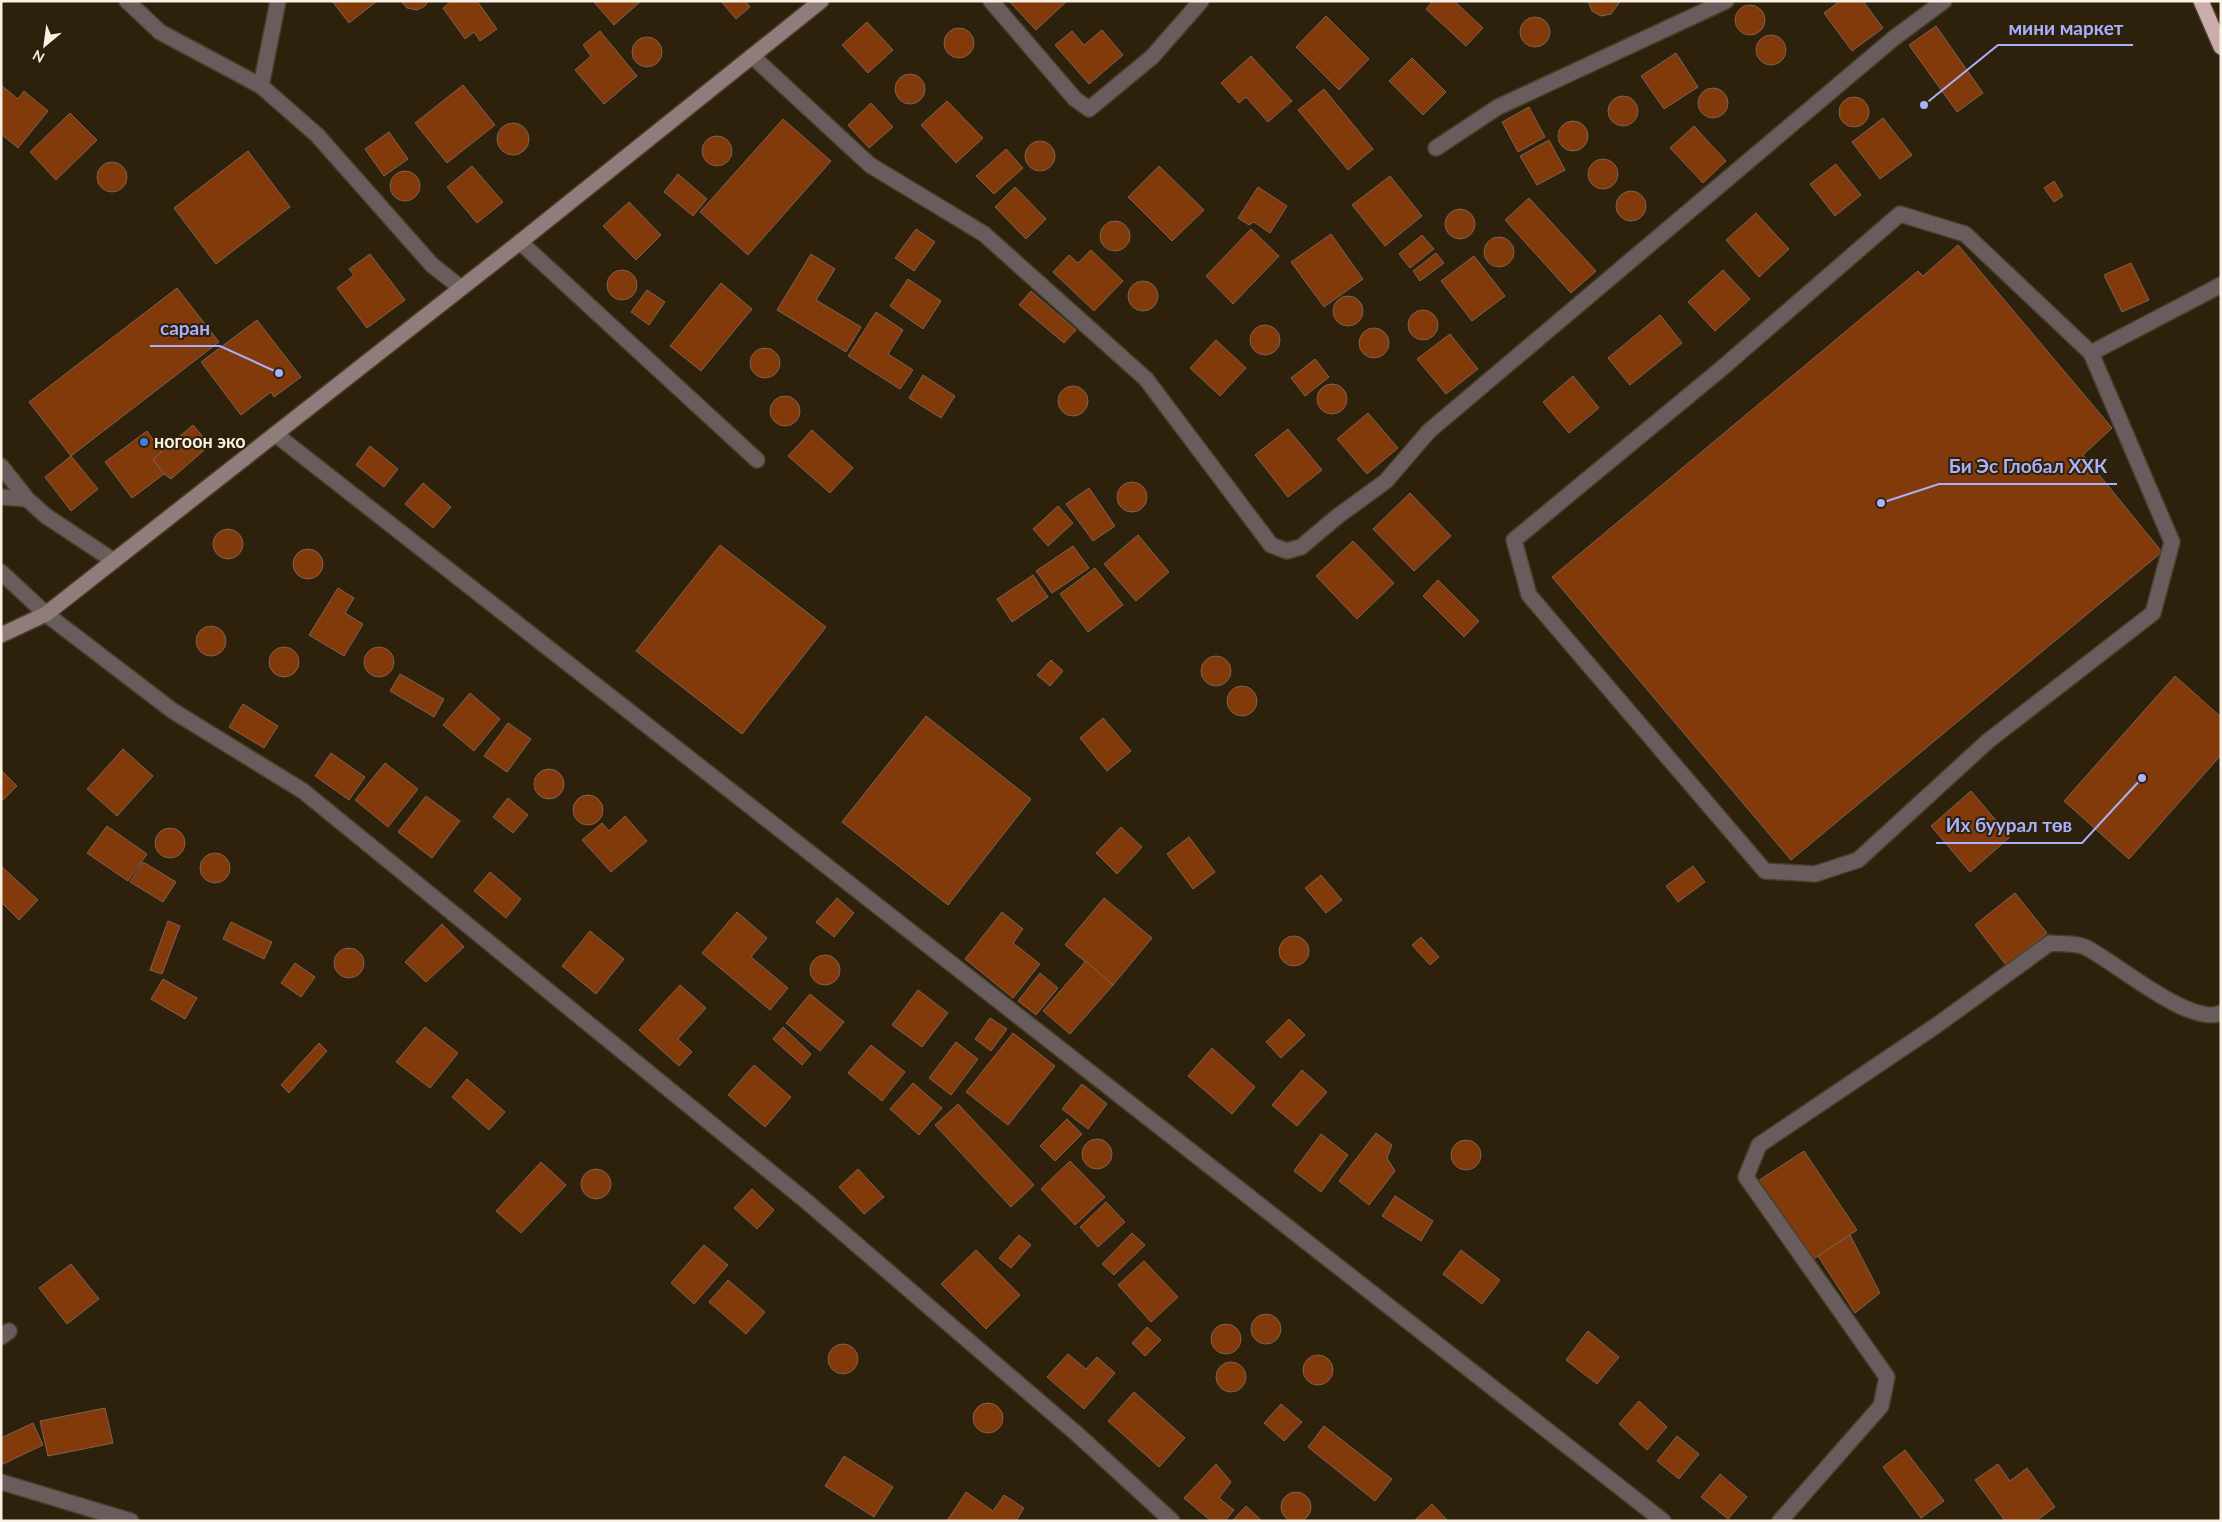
<svg xmlns="http://www.w3.org/2000/svg" width="2222" height="1522" font-family="Lato,sans-serif">
<style>
.building{fill:#833a0a;stroke:#7c6256}
.lines{fill:none;stroke-linecap:round;stroke-linejoin:round}
.lane-casing{stroke:#4a3e2a;stroke-width:18}
.street-casing{stroke:#4a3e2a;stroke-width:18}
.secondary-casing{stroke:#4a3e2a;stroke-width:18}
.highway-casing{stroke:#4a3e2a;stroke-width:18}
.lane{stroke:#695c5c;stroke-width:15}
.street{stroke:#695c5c;stroke-width:15}
.secondary{stroke:#917c7c;stroke-width:15}
.highway{stroke:#cbabab;stroke-width:15}
.shop-dot{fill:#3f7fe0;stroke:#2d210c;stroke-width:2}
.labels{text-anchor:middle;stroke-width:4;stroke-linejoin:round;paint-order:stroke}
.poi-label{font-size:18px;font-weight:bold;fill:#f9f1e4;stroke:#2d210c;text-anchor:start}
.leader{fill:none;stroke:#a9b0fc;stroke-width:2}
.callout-dot{fill:#a9b0fc;stroke:#2d210c;stroke-width:2}
.callout-label{font-size:19px;text-anchor:middle;font-weight:bold;fill:#a9b0fc;stroke:#2d210c;stroke-width:4;stroke-linejoin:round;paint-order:stroke}
</style>
<rect width="100%" height="100%" fill="#2d210c"/>
<g class="building">
<path d="M 332,1 L 377,1 L 349,23 Z"/>
<path d="M 401,1 L 428,1 L 425,6 L 417,10 L 407,8 Z"/>
<path d="M 452,1 L 477,1 L 497,29 L 480,41 L 474,32 L 465,39 L 443,8 Z"/>
<path d="M 593,1 L 641,1 L 614,25 Z"/>
<path d="M 721,1 L 745,1 L 750,7 L 736,19 Z"/>
<path d="M 1009,1 L 1067,1 L 1036,30 Z"/>
<path d="M 1433,1 L 1454,1 L 1483,28 L 1466,46 L 1426,9 Z"/>
<path d="M 1588,1 L 1619,1 L 1619,3 L 1611,14 L 1601,16 L 1592,11 Z"/>
<path d="M 1840,1 L 1863,1 L 1883,28 L 1852,51 L 1824,13 Z"/>
<circle cx="1750" cy="20" r="15"/>
<path d="M 1326,16 L 1369,59 L 1339,90 L 1296,47 Z"/>
<circle cx="1535" cy="32" r="15"/>
<path d="M 867,22 L 893,50 L 868,73 L 842,45 Z"/>
<path d="M 1936,26 L 1983,93 L 1957,112 L 1909,45 Z"/>
<circle cx="959" cy="43" r="15"/>
<path d="M 1102,30 L 1123,55 L 1089,84 L 1055,45 L 1072,31 L 1084,45 Z"/>
<path d="M 600,31 L 637,76 L 604,104 L 575,70 L 591,56 L 583,45 Z"/>
<circle cx="1771" cy="50" r="15"/>
<circle cx="647" cy="52" r="15"/>
<path d="M 1676,53 L 1698,87 L 1664,109 L 1641,76 Z"/>
<path d="M 1251,56 L 1292,101 L 1268,122 L 1246,97 L 1239,103 L 1221,83 Z"/>
<path d="M 1412,58 L 1446,92 L 1423,115 L 1389,81 Z"/>
<circle cx="910" cy="89" r="15"/>
<path d="M 1,85 L 18,99 L 24,91 L 48,111 L 18,148 L 1,134 Z"/>
<path d="M 463,85 L 495,125 L 447,163 L 415,123 Z"/>
<circle cx="1713" cy="103" r="15"/>
<path d="M 1324,89 L 1373,149 L 1348,170 L 1298,110 Z"/>
<circle cx="1623" cy="111" r="15"/>
<circle cx="1854" cy="112" r="15"/>
<path d="M 947,101 L 983,138 L 956,163 L 921,125 Z"/>
<path d="M 871,103 L 893,127 L 869,148 L 848,125 Z"/>
<path d="M 1529,107 L 1545,137 L 1518,152 L 1502,122 Z"/>
<path d="M 70,113 L 97,140 L 56,180 L 30,152 Z"/>
<path d="M 1883,118 L 1912,155 L 1880,179 L 1852,142 Z"/>
<path d="M 783,119 L 831,161 L 748,255 L 700,212 Z"/>
<circle cx="1573" cy="136" r="15"/>
<circle cx="513" cy="139" r="16"/>
<path d="M 1694,126 L 1726,161 L 1703,183 L 1670,148 Z"/>
<path d="M 389,132 L 408,159 L 384,176 L 365,149 Z"/>
<circle cx="717" cy="151" r="15"/>
<path d="M 1549,140 L 1565,170 L 1537,185 L 1520,156 Z"/>
<circle cx="1040" cy="156" r="15"/>
<path d="M 1006,149 L 1023,168 L 994,194 L 976,176 Z"/>
<path d="M 248,151 L 290,207 L 216,264 L 174,208 Z"/>
<circle cx="1603" cy="174" r="15"/>
<circle cx="112" cy="177" r="15"/>
<path d="M 1836,164 L 1861,195 L 1835,216 L 1810,184 Z"/>
<path d="M 472,166 L 503,202 L 477,223 L 447,187 Z"/>
<path d="M 1159,166 L 1204,210 L 1172,241 L 1128,197 Z"/>
<circle cx="405" cy="186" r="15"/>
<path d="M 678,174 L 707,199 L 693,216 L 664,192 Z"/>
<path d="M 1390,176 L 1422,216 L 1385,246 L 1352,205 Z"/>
<path d="M 2054,181 L 2063,196 L 2054,202 L 2044,188 Z"/>
<path d="M 1015,187 L 1046,219 L 1026,239 L 995,207 Z"/>
<path d="M 1258,187 L 1287,206 L 1270,233 L 1254,222 L 1249,225 L 1238,218 Z"/>
<circle cx="1631" cy="206" r="15"/>
<path d="M 1529,198 L 1596,271 L 1571,293 L 1505,220 Z"/>
<path d="M 629,202 L 661,235 L 636,260 L 603,226 Z"/>
<circle cx="1460" cy="224" r="15"/>
<path d="M 1756,213 L 1789,249 L 1759,277 L 1726,240 Z"/>
<circle cx="1115" cy="236" r="15"/>
<path d="M 916,229 L 935,242 L 914,271 L 895,258 Z"/>
<path d="M 1251,229 L 1279,256 L 1233,304 L 1206,276 Z"/>
<path d="M 1331,234 L 1363,279 L 1324,307 L 1291,262 Z"/>
<path d="M 1422,235 L 1434,249 L 1410,268 L 1399,254 Z"/>
<circle cx="1499" cy="252" r="15"/>
<path d="M 1958,245 L 2112,428 L 2083,455 L 2162,552 L 1791,860 L 1552,577 L 1918,271 L 1923,276 Z"/>
<path d="M 1091,250 L 1123,281 L 1094,311 L 1053,272 L 1069,255 L 1078,263 Z"/>
<path d="M 1436,253 L 1444,263 L 1420,281 L 1413,271 Z"/>
<path d="M 370,254 L 405,300 L 367,328 L 337,288 L 354,275 L 349,269 Z"/>
<path d="M 811,254 L 835,269 L 816,300 L 861,327 L 846,352 L 777,310 Z"/>
<path d="M 1474,256 L 1505,296 L 1472,321 L 1441,281 Z"/>
<path d="M 2131,263 L 2149,300 L 2122,312 L 2104,275 Z"/>
<circle cx="622" cy="285" r="15"/>
<path d="M 1723,270 L 1750,299 L 1715,331 L 1688,302 Z"/>
<path d="M 908,279 L 941,301 L 923,329 L 890,306 Z"/>
<circle cx="1143" cy="296" r="15"/>
<path d="M 721,283 L 752,309 L 701,371 L 670,346 Z"/>
<path d="M 177,288 L 219,342 L 71,456 L 29,402 Z"/>
<path d="M 647,290 L 665,302 L 649,325 L 631,312 Z"/>
<path d="M 1031,291 L 1076,330 L 1064,343 L 1019,305 Z"/>
<circle cx="1348" cy="311" r="15"/>
<circle cx="1423" cy="325" r="15"/>
<path d="M 876,312 L 903,330 L 888,354 L 913,370 L 900,389 L 848,356 Z"/>
<path d="M 1660,315 L 1682,343 L 1630,385 L 1608,358 Z"/>
<path d="M 257,320 L 301,377 L 274,397 L 271,392 L 241,415 L 201,362 Z"/>
<circle cx="1265" cy="340" r="15"/>
<circle cx="1374" cy="343" r="15"/>
<path d="M 1450,334 L 1478,369 L 1446,394 L 1417,359 Z"/>
<path d="M 1216,340 L 1246,368 L 1220,396 L 1190,368 Z"/>
<circle cx="765" cy="363" r="15"/>
<path d="M 1315,359 L 1329,377 L 1305,396 L 1291,378 Z"/>
<path d="M 923,375 L 955,396 L 941,418 L 909,398 Z"/>
<path d="M 1573,376 L 1599,408 L 1569,433 L 1543,402 Z"/>
<circle cx="1332" cy="399" r="15"/>
<circle cx="1073" cy="401" r="15"/>
<circle cx="785" cy="411" r="15"/>
<path d="M 1368,413 L 1398,448 L 1367,474 L 1337,439 Z"/>
<path d="M 193,425 L 210,445 L 171,479 L 164,474 L 153,459 Z"/>
<path d="M 1288,429 L 1322,470 L 1288,497 L 1255,455 Z"/>
<path d="M 812,430 L 853,468 L 830,493 L 788,456 Z"/>
<path d="M 147,431 L 162,452 L 153,459 L 164,474 L 132,498 L 105,462 Z"/>
<path d="M 370,446 L 398,469 L 384,487 L 356,465 Z"/>
<path d="M 71,456 L 98,489 L 71,511 L 45,477 Z"/>
<circle cx="1132" cy="497" r="15"/>
<path d="M 423,483 L 451,507 L 433,528 L 405,504 Z"/>
<path d="M 1089,488 L 1115,526 L 1093,541 L 1066,504 Z"/>
<path d="M 1410,493 L 1451,536 L 1414,571 L 1373,529 Z"/>
<path d="M 1058,506 L 1073,523 L 1048,546 L 1033,529 Z"/>
<circle cx="228" cy="544" r="15"/>
<path d="M 1138,535 L 1169,572 L 1136,601 L 1104,564 Z"/>
<path d="M 1353,541 L 1394,583 L 1357,619 L 1316,576 Z"/>
<path d="M 720,545 L 826,627 L 742,734 L 636,651 Z"/>
<path d="M 1073,546 L 1089,568 L 1052,593 L 1036,571 Z"/>
<circle cx="308" cy="564" r="15"/>
<path d="M 1095,568 L 1123,605 L 1088,632 L 1060,594 Z"/>
<path d="M 1033,575 L 1048,597 L 1012,622 L 997,599 Z"/>
<path d="M 1438,580 L 1479,621 L 1464,637 L 1423,596 Z"/>
<path d="M 338,588 L 354,598 L 345,613 L 363,624 L 344,656 L 309,635 Z"/>
<circle cx="211" cy="641" r="15"/>
<circle cx="284" cy="662" r="15"/>
<circle cx="379" cy="662" r="15"/>
<circle cx="1216" cy="671" r="15"/>
<path d="M 1051,660 L 1063,671 L 1050,686 L 1037,675 Z"/>
<path d="M 400,674 L 444,699 L 434,717 L 390,691 Z"/>
<path d="M 2175,676 L 2221,717 L 2221,755 L 2129,859 L 2064,801 Z"/>
<circle cx="1242" cy="701" r="15"/>
<path d="M 470,693 L 500,719 L 474,751 L 443,725 Z"/>
<path d="M 243,704 L 278,726 L 264,748 L 229,727 Z"/>
<path d="M 926,716 L 1031,799 L 948,905 L 842,822 Z"/>
<path d="M 1103,718 L 1131,751 L 1107,771 L 1080,738 Z"/>
<path d="M 508,723 L 531,739 L 507,772 L 484,756 Z"/>
<path d="M 123,749 L 153,776 L 117,816 L 87,789 Z"/>
<path d="M 331,753 L 365,777 L 349,800 L 315,776 Z"/>
<path d="M 385,763 L 418,789 L 388,827 L 355,800 Z"/>
<circle cx="549" cy="784" r="15"/>
<path d="M 1,770 L 17,786 L 1,802 Z"/>
<path d="M 1971,791 L 2010,837 L 1970,872 L 1931,826 Z"/>
<circle cx="588" cy="810" r="15"/>
<path d="M 426,796 L 460,821 L 432,858 L 398,832 Z"/>
<path d="M 508,798 L 528,815 L 513,833 L 493,817 Z"/>
<path d="M 625,816 L 647,841 L 611,872 L 582,840 L 602,823 L 609,831 Z"/>
<path d="M 107,826 L 147,854 L 128,881 L 87,853 Z"/>
<path d="M 1121,827 L 1142,847 L 1117,874 L 1096,853 Z"/>
<circle cx="170" cy="843" r="15"/>
<path d="M 1189,837 L 1215,872 L 1193,889 L 1167,854 Z"/>
<circle cx="215" cy="868" r="15"/>
<path d="M 143,862 L 176,882 L 163,902 L 130,882 Z"/>
<path d="M 1,866 L 38,900 L 19,920 L 1,902 Z"/>
<path d="M 1693,866 L 1705,882 L 1678,902 L 1666,886 Z"/>
<path d="M 490,872 L 521,899 L 506,918 L 474,891 Z"/>
<path d="M 1321,875 L 1342,900 L 1326,913 L 1305,888 Z"/>
<path d="M 2015,893 L 2047,933 L 2006,965 L 1975,925 Z"/>
<path d="M 837,898 L 854,913 L 834,937 L 816,922 Z"/>
<path d="M 1104,898 L 1152,938 L 1113,985 L 1065,945 Z"/>
<path d="M 737,912 L 767,938 L 751,957 L 788,988 L 770,1010 L 702,953 Z"/>
<path d="M 1002,912 L 1023,929 L 1013,943 L 1040,964 L 1013,998 L 965,959 Z"/>
<path d="M 168,921 L 180,926 L 162,974 L 150,970 Z"/>
<path d="M 231,922 L 272,942 L 264,959 L 223,939 Z"/>
<path d="M 442,924 L 464,947 L 426,982 L 405,962 Z"/>
<path d="M 590,931 L 624,959 L 596,994 L 562,966 Z"/>
<circle cx="1294" cy="951" r="15"/>
<path d="M 1421,937 L 1439,957 L 1430,965 L 1412,945 Z"/>
<circle cx="349" cy="963" r="15"/>
<circle cx="825" cy="970" r="15"/>
<path d="M 1086,961 L 1113,985 L 1070,1034 L 1043,1011 Z"/>
<path d="M 295,963 L 315,977 L 301,997 L 281,983 Z"/>
<path d="M 1040,973 L 1058,988 L 1036,1015 L 1018,1001 Z"/>
<path d="M 163,979 L 197,998 L 185,1019 L 151,999 Z"/>
<path d="M 680,985 L 706,1008 L 678,1039 L 692,1052 L 679,1066 L 639,1030 Z"/>
<path d="M 918,990 L 948,1013 L 922,1047 L 892,1025 Z"/>
<path d="M 810,994 L 844,1022 L 820,1051 L 786,1023 Z"/>
<path d="M 990,1018 L 1007,1029 L 991,1051 L 975,1039 Z"/>
<path d="M 1289,1019 L 1305,1035 L 1281,1058 L 1266,1042 Z"/>
<path d="M 425,1027 L 458,1053 L 430,1088 L 396,1062 Z"/>
<path d="M 783,1027 L 811,1054 L 802,1065 L 773,1039 Z"/>
<path d="M 1013,1033 L 1055,1066 L 1008,1125 L 966,1092 Z"/>
<path d="M 956,1042 L 978,1059 L 951,1095 L 929,1078 Z"/>
<path d="M 319,1043 L 327,1051 L 289,1093 L 281,1085 Z"/>
<path d="M 871,1045 L 905,1072 L 882,1101 L 848,1073 Z"/>
<path d="M 1212,1048 L 1255,1087 L 1232,1114 L 1188,1076 Z"/>
<path d="M 754,1065 L 791,1097 L 765,1127 L 728,1095 Z"/>
<path d="M 1302,1070 L 1327,1092 L 1297,1126 L 1272,1105 Z"/>
<path d="M 467,1079 L 505,1112 L 489,1130 L 452,1097 Z"/>
<path d="M 913,1083 L 942,1108 L 919,1135 L 890,1109 Z"/>
<path d="M 1082,1084 L 1107,1104 L 1088,1129 L 1062,1109 Z"/>
<path d="M 958,1104 L 1034,1185 L 1011,1207 L 935,1125 Z"/>
<path d="M 1067,1119 L 1082,1134 L 1055,1161 L 1040,1146 Z"/>
<path d="M 1376,1133 L 1392,1145 L 1387,1158 L 1395,1171 L 1369,1205 L 1339,1181 Z"/>
<path d="M 1321,1134 L 1348,1155 L 1321,1192 L 1294,1171 Z"/>
<circle cx="1097" cy="1154" r="15"/>
<circle cx="1466" cy="1155" r="15"/>
<path d="M 1804,1151 L 1857,1230 L 1811,1261 L 1758,1181 Z"/>
<path d="M 1070,1161 L 1105,1197 L 1075,1225 L 1041,1189 Z"/>
<path d="M 541,1162 L 566,1185 L 521,1233 L 496,1211 Z"/>
<circle cx="596" cy="1184" r="15"/>
<path d="M 858,1169 L 884,1197 L 864,1214 L 839,1187 Z"/>
<path d="M 752,1189 L 774,1210 L 757,1229 L 734,1208 Z"/>
<path d="M 1395,1196 L 1433,1221 L 1421,1241 L 1382,1216 Z"/>
<path d="M 1106,1202 L 1125,1222 L 1098,1247 L 1080,1227 Z"/>
<path d="M 1132,1233 L 1145,1245 L 1114,1275 L 1102,1264 Z"/>
<path d="M 1019,1235 L 1031,1245 L 1011,1268 L 999,1258 Z"/>
<path d="M 1850,1235 L 1880,1293 L 1855,1313 L 1818,1256 Z"/>
<path d="M 704,1245 L 728,1265 L 694,1304 L 671,1283 Z"/>
<path d="M 976,1250 L 1020,1295 L 986,1329 L 941,1284 Z"/>
<path d="M 1461,1250 L 1500,1280 L 1482,1304 L 1443,1274 Z"/>
<path d="M 1144,1261 L 1178,1297 L 1151,1322 L 1118,1285 Z"/>
<path d="M 71,1264 L 99,1299 L 67,1324 L 39,1288 Z"/>
<path d="M 728,1280 L 765,1312 L 746,1334 L 709,1302 Z"/>
<circle cx="1266" cy="1329" r="15"/>
<circle cx="1226" cy="1339" r="15"/>
<path d="M 1147,1327 L 1161,1340 L 1145,1356 L 1132,1343 Z"/>
<path d="M 1588,1331 L 1619,1357 L 1597,1384 L 1566,1360 Z"/>
<circle cx="843" cy="1359" r="15"/>
<path d="M 1068,1354 L 1086,1369 L 1097,1357 L 1115,1373 L 1084,1409 L 1047,1377 Z"/>
<circle cx="1318" cy="1370" r="15"/>
<circle cx="1231" cy="1377" r="15"/>
<path d="M 1134,1392 L 1185,1438 L 1159,1467 L 1108,1421 Z"/>
<path d="M 1639,1401 L 1667,1427 L 1647,1450 L 1619,1424 Z"/>
<circle cx="988" cy="1418" r="15"/>
<path d="M 1281,1404 L 1302,1422 L 1284,1441 L 1264,1423 Z"/>
<path d="M 105,1408 L 113,1443 L 48,1456 L 40,1421 Z"/>
<path d="M 33,1423 L 43,1445 L 1,1465 L 1,1438 Z"/>
<path d="M 1324,1426 L 1392,1479 L 1375,1501 L 1308,1447 Z"/>
<path d="M 1677,1436 L 1699,1454 L 1679,1479 L 1657,1461 Z"/>
<path d="M 1905,1450 L 1944,1501 L 1921,1518 L 1883,1467 Z"/>
<path d="M 844,1456 L 893,1487 L 874,1517 L 825,1486 Z"/>
<path d="M 1216,1464 L 1231,1482 L 1219,1498 L 1234,1510 L 1225,1521 L 1211,1521 L 1184,1498 Z"/>
<path d="M 1998,1464 L 2010,1481 L 2027,1468 L 2055,1507 L 2036,1521 L 2005,1521 L 1975,1480 Z"/>
<path d="M 1720,1474 L 1747,1497 L 1728,1519 L 1701,1497 Z"/>
<circle cx="1296" cy="1507" r="15"/>
<path d="M 966,1492 L 993,1511 L 1004,1495 L 1024,1508 L 1016,1521 L 947,1521 Z"/>
<path d="M 1432,1504 L 1448,1521 L 1414,1521 Z"/>
<path d="M 1246,1506 L 1262,1521 L 1232,1521 Z"/>
</g>
<g class="lines">
<defs>
<g id="lane">
<path d="M 261,86 L 278,1"/>
<path d="M 1900,214 L 1965,234 L 2091,353 L 2172,542 L 2153,613 L 1988,741 L 1858,860 L 1815,874 L 1765,871 L 1529,595 L 1514,540 L 1721,369 Z"/>
<path d="M 2091,353 L 2221,285"/>
<path d="M 1,466 L 27,499 L 46,516 L 114,561"/>
<path d="M 1,497 L 27,499"/>
<path d="M 1,572 L 46,614"/>
<path d="M 1,1337 L 9,1331"/>
<path d="M 1,1482 L 131,1521"/>
</g>
<g id="street">
<path d="M 127,1 L 160,32 L 261,86 L 317,135 L 432,265 L 461,288"/>
<path d="M 991,1 L 1075,99 L 1089,109 L 1152,57 L 1201,1"/>
<path d="M 752,56 L 870,165 L 984,234 L 1146,379 L 1271,545 L 1287,551 L 1301,547 L 1338,516 L 1386,481 L 1429,431 L 1894,38 L 1944,1"/>
<path d="M 1436,148 L 1498,107 L 1726,1"/>
<path d="M 520,242 L 757,460"/>
<path d="M 275,434 L 1663,1521"/>
<path d="M 46,614 L 173,711 L 303,791 L 806,1201 L 1077,1434 L 1172,1521"/>
<path d="M 1780,1521 L 1881,1406 L 1887,1377 L 1746,1177 L 1759,1145 L 1937,1025 L 2050,943 C 2060,944 2076,943 2085,947 C 2114,961 2190,1027 2221,1013"/>
</g>
<path id="secondary" d="M 1,635 L 46,614 L 520,242 L 821,1"/>
<path id="highway" d="M 2201,1 L 2221,47"/>
</defs>
<use href="#lane" class="lane-casing"/>
<use href="#street" class="street-casing"/>
<use href="#secondary" class="secondary-casing"/>
<use href="#highway" class="highway-casing"/>
<use href="#lane" class="lane"/>
<use href="#street" class="street"/>
<use href="#secondary" class="secondary"/>
<use href="#highway" class="highway"/>
</g>
<circle class="shop-dot" cx="144" cy="442" r="5"/>
<g class="labels">
<g class="poi-label">
<text x="154" y="448">ногоон эко</text>
</g>
</g>
<path class="leader" d="M1924 105L1998 45H2133M279 373L220 346H150M1881 503L1939 484H2117M2142 778L2082 843H1936"/>
<g class="callout-dot">
<circle cx="1924" cy="105" r="5"/>
<circle cx="279" cy="373" r="5"/>
<circle cx="1881" cy="503" r="5"/>
<circle cx="2142" cy="778" r="5"/>
</g>
<g class="callout-label">
<text x="2066" y="35">мини маркет</text>
<text x="185" y="335">саран</text>
<text x="2028" y="473">Би Эс Глобал ХХК</text>
<text x="2009" y="832">Их буурал төв</text>
</g>
<rect width="2222" height="1522" fill="none" stroke="#f9f1e4" stroke-width="5"/>
<g transform="translate(45 45) rotate(209)" stroke="#2d210c" stroke-width="4" paint-order="stroke">
<path d="M0-4L9 19L0 12L-9 19Z" fill="#f9f1e4"/>
<text y="-8" font-size="14" font-weight="bold" text-anchor="middle" fill="#f9f1e4">N</text>
</g>
</svg>
